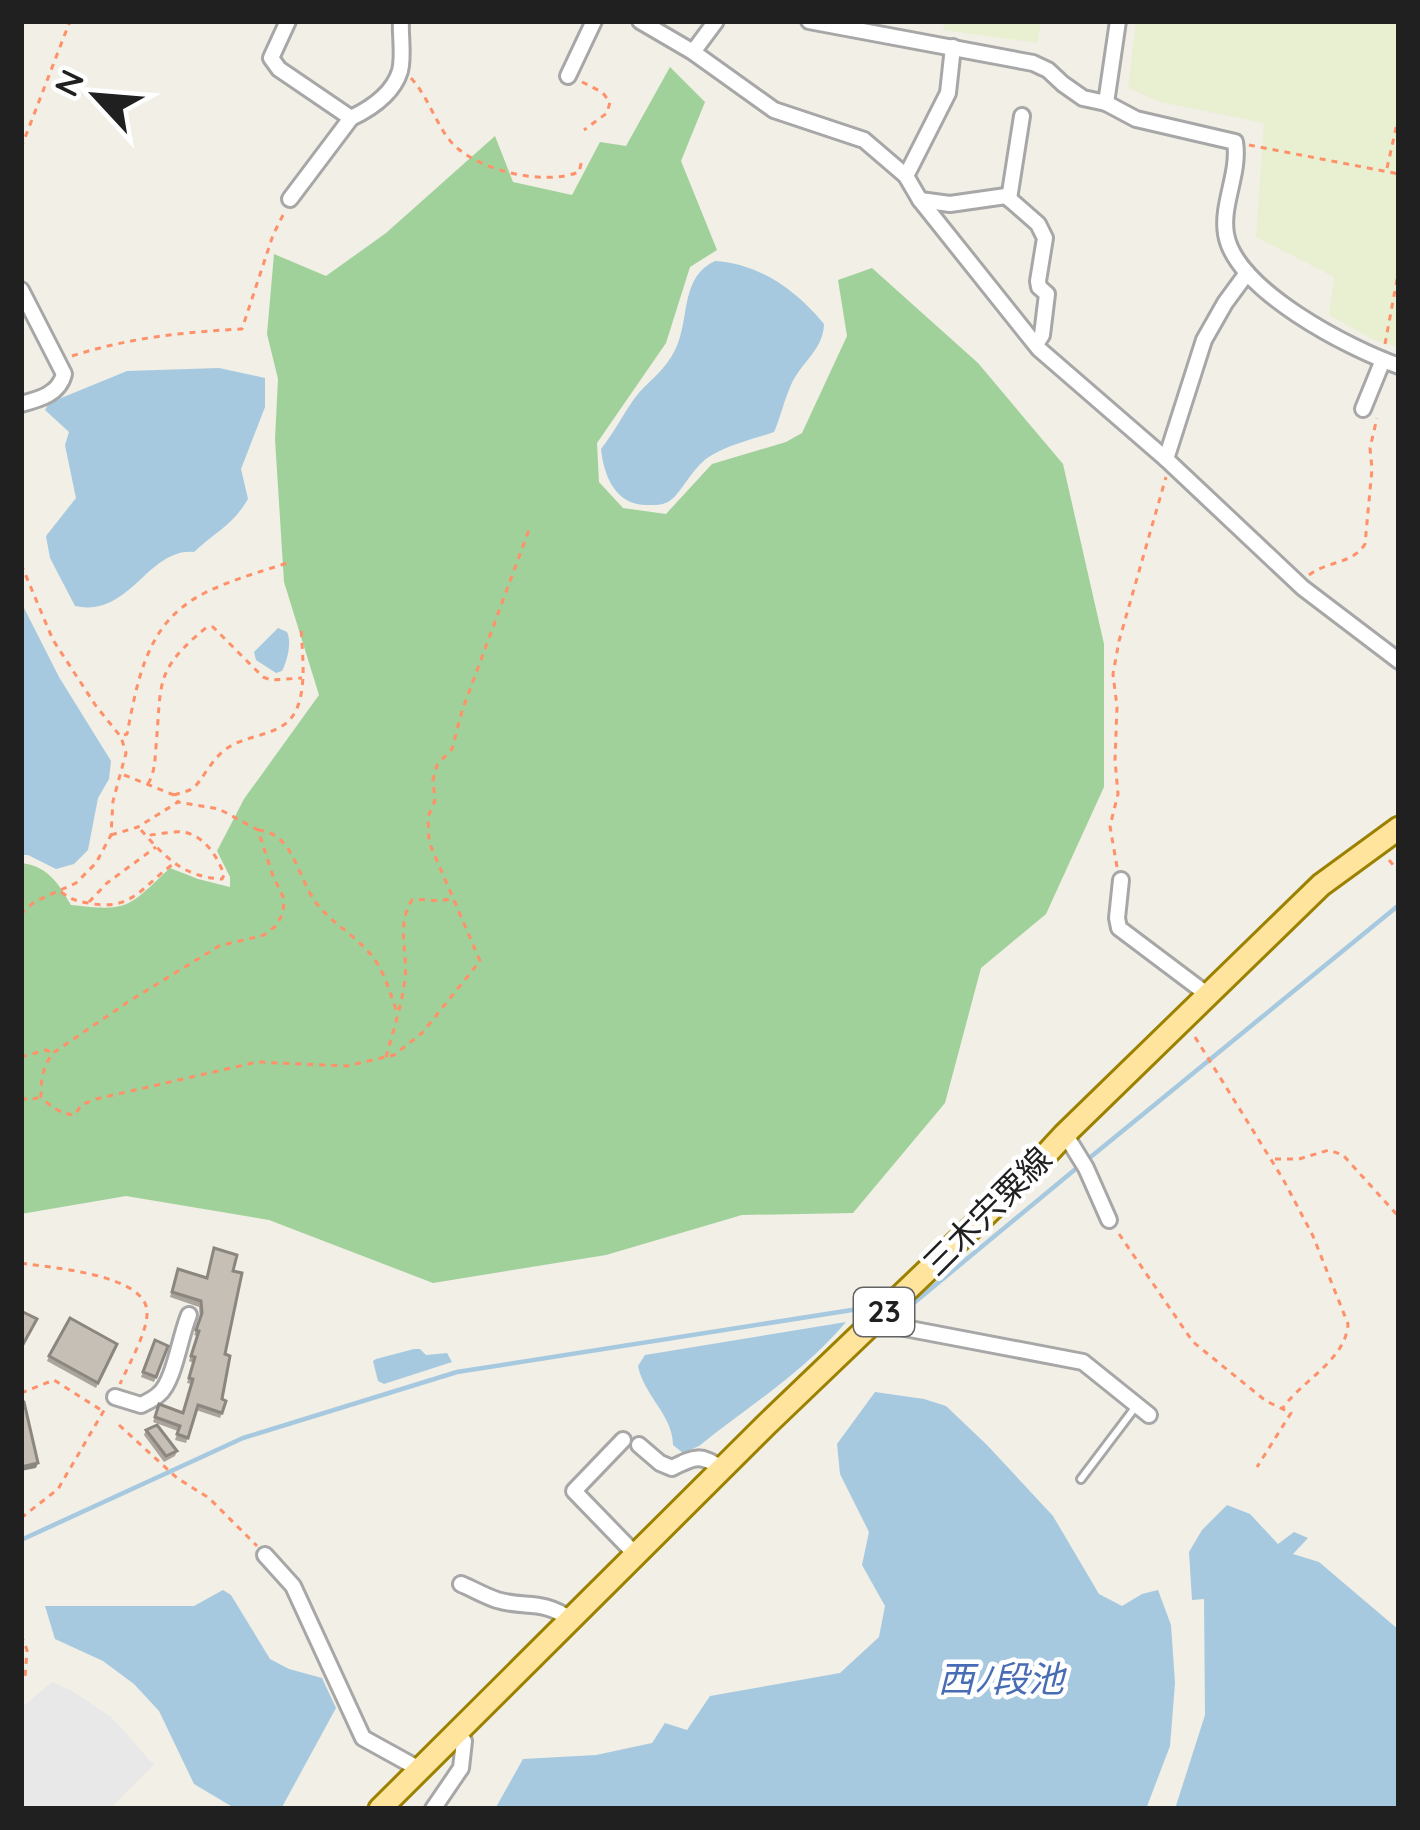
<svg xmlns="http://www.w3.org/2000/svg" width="1420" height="1830" font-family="Quicksand,'Noto Sans JP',sans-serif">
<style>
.farmland{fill:#e9f0d1}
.forest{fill:#a1d19a}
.parking{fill:#e8e8e8}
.water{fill:#a6c9e0}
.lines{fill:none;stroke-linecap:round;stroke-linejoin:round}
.stream{stroke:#a6c9e0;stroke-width:4.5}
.lane-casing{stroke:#a7a7a7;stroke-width:12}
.street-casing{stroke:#a7a7a7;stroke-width:20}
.primary-casing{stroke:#9c8100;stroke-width:27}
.path{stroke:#fe916a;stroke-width:3;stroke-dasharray:6 6;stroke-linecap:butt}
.lane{stroke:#fff;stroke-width:6}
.street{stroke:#fff;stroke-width:14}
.primary{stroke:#ffe49e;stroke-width:21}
.wall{fill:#aaa49c}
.shaded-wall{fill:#8b867f}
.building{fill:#c6bfb5;stroke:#8b867f;stroke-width:3}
.labels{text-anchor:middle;stroke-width:9;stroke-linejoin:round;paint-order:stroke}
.shield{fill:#fff;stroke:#636363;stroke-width:3}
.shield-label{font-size:30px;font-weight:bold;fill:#202020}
.street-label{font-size:33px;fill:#202020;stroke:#fff}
.water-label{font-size:36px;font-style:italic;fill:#486db4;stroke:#fff}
</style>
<rect width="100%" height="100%" fill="#f1efe6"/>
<g class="farmland">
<path d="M 945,21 L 1041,21 L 1037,43 L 943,30 Z"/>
<path d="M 1136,21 L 1399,21 L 1399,347 L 1374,340 L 1329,315 L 1334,277 L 1256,237 L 1264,123 L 1160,102 L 1128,88 Z"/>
</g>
<path class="forest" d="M 670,67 L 705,102 L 681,161 L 717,250 L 690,267 L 666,343 L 597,443 L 599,482 L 623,508 L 666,514 L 712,464 L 786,442 L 802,433 L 847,336 L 838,280 L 872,268 L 978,363 L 1063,464 L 1104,644 L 1104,787 L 1046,914 L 981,968 L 945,1103 L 853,1213 L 742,1215 L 606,1255 L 433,1283 L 269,1220 L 126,1196 L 21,1214 L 21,863 C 48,866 58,883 71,905 C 130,912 128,907 170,868 L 198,879 L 230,887 L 230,877 L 217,851 L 244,799 L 319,695 L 284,582 L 275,439 L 278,379 L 267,334 L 274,254 L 326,276 L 386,233 L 495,136 L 513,182 L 572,195 L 600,142 L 626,146 Z"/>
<path class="parking" d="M 52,1682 L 72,1691 L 112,1718 L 154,1765 L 109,1809 L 21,1809 L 21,1708 Z"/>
<g class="water">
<path d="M 715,261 C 760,264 796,290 824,324 C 823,351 801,362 791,385 C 784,400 781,416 774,432 C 754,439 731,444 712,455 C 692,466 682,494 668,502 C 662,505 656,505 650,505 C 617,507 604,478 601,449 C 613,434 621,418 632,402 C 647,380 667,372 678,343 C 689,314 682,276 715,261 Z"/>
<path d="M 219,368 L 265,378 L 265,407 L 241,469 L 248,499 C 233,525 214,533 194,552 C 147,548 131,618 75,606 L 50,558 L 46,536 L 76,498 L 65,445 L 69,432 L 45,410 L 49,403 L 127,371 Z"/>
<path d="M 21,602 L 59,677 L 111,761 L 109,779 L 98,798 L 88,850 L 74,864 L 56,869 L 28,855 L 21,855 Z"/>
<path d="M 278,628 L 287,632 C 292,643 287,661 282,671 L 276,673 L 256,660 L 254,652 Z"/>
<path d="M 846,1322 C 804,1372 749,1406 699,1446 L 683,1453 L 673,1445 C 673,1415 644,1396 638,1366 L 645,1355 Z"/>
<path d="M 414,1349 L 420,1349 L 426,1355 L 447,1353 L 452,1362 L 384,1384 L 378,1381 L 373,1361 L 376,1359 Z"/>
<path d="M 875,1392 L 924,1399 L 946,1406 L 987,1445 L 1053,1516 L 1099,1594 L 1122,1606 L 1142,1594 L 1158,1590 L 1171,1625 L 1175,1683 L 1170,1746 L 1146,1809 L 495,1809 L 523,1759 L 596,1755 L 652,1743 L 665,1723 L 687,1730 L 710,1696 L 840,1673 L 879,1637 L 885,1606 L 862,1565 L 869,1532 L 840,1474 L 837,1444 Z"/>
<path d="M 1227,1505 L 1250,1514 L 1278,1544 L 1294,1532 L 1308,1538 L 1293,1554 L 1319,1562 L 1399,1630 L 1399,1809 L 1175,1809 L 1205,1715 L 1204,1599 L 1192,1600 L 1189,1552 L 1202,1530 Z"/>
<path d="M 223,1590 L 231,1595 L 270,1659 L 289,1669 L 322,1678 L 336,1708 L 281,1809 L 236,1809 L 194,1784 L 159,1711 L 134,1684 L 103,1661 L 55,1639 L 45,1606 L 194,1606 Z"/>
</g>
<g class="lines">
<g class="stream">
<path d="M 1087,1160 L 1399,905"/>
<path d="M 898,1316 L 1078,1167"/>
<path d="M 21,1540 L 243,1438 L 457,1372 L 871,1307"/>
</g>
<defs>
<path id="lane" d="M 1081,1479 L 1137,1405"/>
<g id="street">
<path d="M 288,21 L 271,58 L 279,69 L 351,118 L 290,199"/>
<path d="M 640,21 L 693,52 L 774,110 L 864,140 L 906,176 L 920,200 L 1039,349 L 1166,459 L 1303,588 L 1399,661"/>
<path d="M 809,21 L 1033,63 L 1048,70 L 1063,84 L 1083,98 L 1106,103 L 1136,119 L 1235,142 C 1240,173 1221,204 1226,234 C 1235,290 1350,349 1399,366"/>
<path d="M 693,52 L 716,21"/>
<path d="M 568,76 L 594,21"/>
<path d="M 1106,103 L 1118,21"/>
<path d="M 351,118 C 372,108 393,94 400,71 C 404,56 400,36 401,21"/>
<path d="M 906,176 L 948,93 L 953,47"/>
<path d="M 1009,199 L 1022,116"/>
<path d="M 920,200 L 950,204 L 1006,196 L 1038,224 L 1045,238 L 1038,281 L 1039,287 L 1047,294 L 1042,335 L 1036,344"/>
<path d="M 21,290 L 64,374 C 59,394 40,399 21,404"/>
<path d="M 1363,409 L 1383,360"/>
<path d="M 1166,459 L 1204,340 L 1225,303 L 1247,273"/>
<path d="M 1121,880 L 1117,918 L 1119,928 L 1208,995"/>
<path d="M 1065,1134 L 1086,1168 L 1109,1220"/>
<path d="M 879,1317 L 889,1325 L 1083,1362 L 1149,1415"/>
<path d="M 115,1397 L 141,1405 C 147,1402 154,1399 159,1394 C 174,1382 180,1336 189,1315"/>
<path d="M 623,1440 L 574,1491 L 637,1556"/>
<path d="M 639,1445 L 660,1463 L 672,1468 C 696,1456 700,1454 723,1469"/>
<path d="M 265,1555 L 293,1586 L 363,1738 L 421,1770"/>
<path d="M 461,1584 C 473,1589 485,1596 497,1600 C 527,1609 540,1598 572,1620"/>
<path d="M 433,1809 L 461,1768 L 464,1741 L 455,1733"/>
</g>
<path id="primary" d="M 380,1809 L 767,1424 L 1028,1174 L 1065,1134 L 1321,885 L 1399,828"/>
</defs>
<use href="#lane" class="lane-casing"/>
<use href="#street" class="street-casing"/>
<use href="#primary" class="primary-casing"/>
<g class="path">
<path d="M 411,78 C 429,98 436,125 452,143 C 478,171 544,186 579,172 L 582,160"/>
<path d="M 582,82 L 602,92 L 610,102 L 607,113 L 584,130"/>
<path d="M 1249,145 L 1399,174"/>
<path d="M 21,148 L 70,21"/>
<path d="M 1387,168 L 1399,115"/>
<path d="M 1385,344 L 1399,269"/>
<path d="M 72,356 C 128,338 183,332 242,329 L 273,235 L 284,213"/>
<path d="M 21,564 L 53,640 L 96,706 L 121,737 L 126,753 L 113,801 L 111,835 L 96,863 L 76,883 L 34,902 L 21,914"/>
<path d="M 1309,575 C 1327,561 1353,564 1365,544 L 1372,469 L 1370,448 L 1377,418"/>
<path d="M 124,735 L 127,734 C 136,689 144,636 184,606 C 210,585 258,573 290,562"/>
<path d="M 124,775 L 174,795 L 178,802"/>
<path d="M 148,784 C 155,772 155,760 156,746 C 162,683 153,671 207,627 L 213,627 L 263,677 L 271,680 L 302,678"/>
<path d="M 174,795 C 180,793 186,792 192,789 C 202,782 211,758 229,747 C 245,737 266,736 282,726 C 311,709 302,655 301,627"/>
<path d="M 141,830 C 165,857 183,877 222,879 L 224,875 C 218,857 204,835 183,832 C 174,831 160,834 151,835 L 149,839"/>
<path d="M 258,830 C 293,833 297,875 314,900 C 331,924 358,936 375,960 C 386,976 390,994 397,1012"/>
<path d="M 111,835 L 138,827 L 178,802 L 219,809 L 258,830 L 273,876 L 284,899 L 283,912 L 277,925 L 264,935 L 219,946 L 131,1000 L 53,1053 C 42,1068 41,1079 41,1097 C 51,1107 61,1114 75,1115 L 81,1105 L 96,1099 L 257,1062 L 347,1066 L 394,1055 L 422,1033 L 480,961 L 429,842 L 428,817 L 435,800 L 433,780 L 437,765 L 452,749 L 462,711 L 530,527"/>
<path d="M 1389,860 L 1399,872"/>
<path d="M 1117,867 L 1110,826 L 1118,794 L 1115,760 L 1117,707 L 1113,674 L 1119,641 L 1166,477"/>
<path d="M 61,892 C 71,899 76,901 88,903 C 132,912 141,887 172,865"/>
<path d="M 89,902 L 107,883 L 156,847"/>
<path d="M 1195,1037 L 1283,1179 L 1313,1236 L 1348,1324 C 1346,1360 1301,1381 1282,1409"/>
<path d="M 21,1057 L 46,1050 L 53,1053"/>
<path d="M 386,1057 C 393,1032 402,1004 405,979 C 408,951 396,925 412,900 C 425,898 436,903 450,899"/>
<path d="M 21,1098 L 29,1100 L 41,1097"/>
<path d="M 1275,1159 L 1299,1159 L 1329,1150 L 1343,1155 L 1399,1217"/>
<path d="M 1119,1234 L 1193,1342 L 1266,1401 L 1291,1413 L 1257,1467"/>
<path d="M 21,1263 C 51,1268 146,1274 147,1312 C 148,1331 128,1366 120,1384"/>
<path d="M 21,1393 L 54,1380 L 101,1410"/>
<path d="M 119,1425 L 177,1478 L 209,1498 L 257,1546"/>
<path d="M 21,1518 L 58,1489 L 106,1407"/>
<path d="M 21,1635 L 27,1650 L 25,1678 L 21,1682"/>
</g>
<use href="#lane" class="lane"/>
<use href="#street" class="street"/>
<use href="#primary" class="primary"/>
</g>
<g class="wall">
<path d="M 178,1269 L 206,1278 L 233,1271 L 225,1354 L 222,1413 L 220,1418 L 196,1410 L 186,1443 L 175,1440 L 178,1431 L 153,1422 L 159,1404 L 183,1413 L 191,1384 L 187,1383 L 193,1363 L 189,1361 L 197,1336 L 194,1335 L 200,1318 L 199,1307 L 170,1297 Z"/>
<path d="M 155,1340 L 168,1346 L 154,1382 L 141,1377 Z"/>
<path d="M 117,1344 L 96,1388 L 47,1361 L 49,1356 Z"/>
<path d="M 146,1430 L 177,1451 L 175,1456 L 164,1462 L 144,1435 Z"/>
</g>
<path class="shaded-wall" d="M 38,1463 L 36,1468 L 21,1471 L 21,1467 Z"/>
<g class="building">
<path d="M 214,1248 L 237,1255 L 233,1271 L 242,1273 L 225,1354 L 230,1356 L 222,1399 L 226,1401 L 222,1413 L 198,1405 L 188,1438 L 177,1434 L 180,1426 L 155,1417 L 159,1404 L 183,1413 L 193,1379 L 189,1378 L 195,1357 L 191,1356 L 199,1331 L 196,1330 L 202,1313 L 201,1301 L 172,1292 L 178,1269 L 207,1278 Z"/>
<path d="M 21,1311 L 37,1319 L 21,1348 Z"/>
<path d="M 70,1318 L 117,1344 L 98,1383 L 49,1356 Z"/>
<path d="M 155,1340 L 168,1346 L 156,1377 L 143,1372 Z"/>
<path d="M 21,1402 L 24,1402 L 38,1463 L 21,1467 Z"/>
<path d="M 157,1425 L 177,1451 L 166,1456 L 146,1430 Z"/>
</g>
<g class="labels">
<rect class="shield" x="854" y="1288" width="60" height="48" rx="9"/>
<g class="shield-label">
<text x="884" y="1322">23</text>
</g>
<g class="street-label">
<text transform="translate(987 1211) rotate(-45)" y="12">三木宍粟線</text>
</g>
<g class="water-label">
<text x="1001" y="1692">西ﾉ段池</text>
</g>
</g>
<rect width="1420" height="1830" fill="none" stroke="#202020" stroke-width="48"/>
<g transform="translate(96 96) rotate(296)" stroke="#ffffff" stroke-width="9" paint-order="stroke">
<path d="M0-9L21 45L0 30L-21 45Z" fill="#202020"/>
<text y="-18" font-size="33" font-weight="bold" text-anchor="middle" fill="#202020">N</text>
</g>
</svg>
